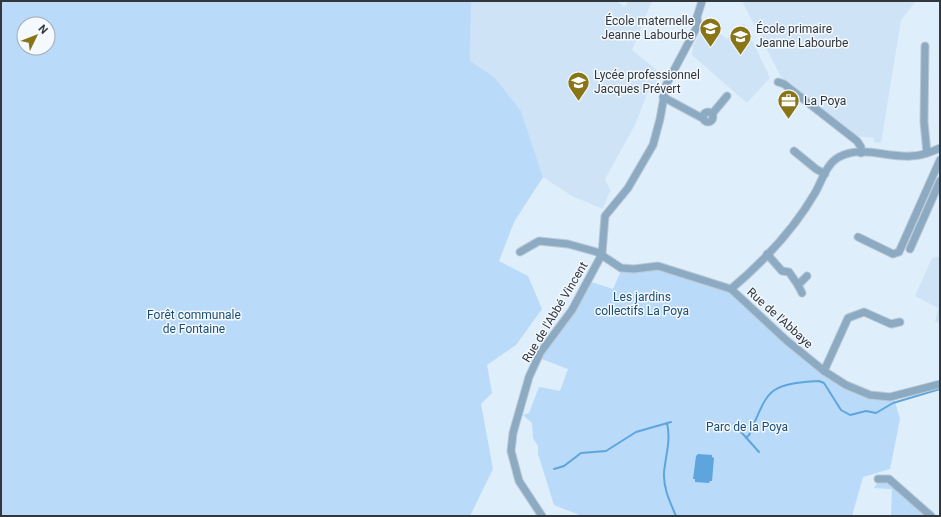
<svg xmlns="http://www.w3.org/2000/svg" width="941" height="517" font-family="Roboto,sans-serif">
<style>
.built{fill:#cfe3f6}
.green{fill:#b9daf8;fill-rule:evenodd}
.water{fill:#5fa5dd}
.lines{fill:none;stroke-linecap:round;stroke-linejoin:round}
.stream{stroke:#5fa5dd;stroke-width:2}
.street-casing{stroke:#bbc9d5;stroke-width:9}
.street{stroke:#8daac3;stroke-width:7}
.labels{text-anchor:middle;stroke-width:3;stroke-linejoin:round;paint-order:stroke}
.poi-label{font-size:12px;fill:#31373c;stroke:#f3f9ff;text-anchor:start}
.park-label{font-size:12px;fill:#1a4d73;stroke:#f3f9ff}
.street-label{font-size:12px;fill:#31373c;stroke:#f3f9ff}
</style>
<rect width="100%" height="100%" fill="#deeefb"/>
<g class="built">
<path d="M 471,1 L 618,1 L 624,7 L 629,1 L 652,1 L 632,50 L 662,74 L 647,94 L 635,125 L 605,179 L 611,192 L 609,193 L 603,209 L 572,196 L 543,177 L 521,111 L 470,61 Z"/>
<path d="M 742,1 L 916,1 L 901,20 L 881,143 L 874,142 L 874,138 L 856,136 L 782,79 Z"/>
<path d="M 744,23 L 770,78 L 747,103 L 692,55 L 693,46 L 703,26 L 710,26 L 727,39 Z"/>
<path d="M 940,256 L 940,323 L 935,322 L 938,308 L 915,296 L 932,258 Z"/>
</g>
<g class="green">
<path d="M 1,1 L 471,1 L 470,61 L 494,77 L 521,111 L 543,177 L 514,222 L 499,261 L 528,276 L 542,309 L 516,345 L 487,365 L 492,393 L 481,404 L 493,469 L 470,516 L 1,516 ZM 24,24 L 48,24 L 48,48 L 24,48 Z"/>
<path d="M 654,268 L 723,287 L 763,324 L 843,388 L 870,398 L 881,400 L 894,398 L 900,419 L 890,469 L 863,477 L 852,516 L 582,516 L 554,505 L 538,454 L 538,446 L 533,438 L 532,423 L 523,415 L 529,413 L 539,387 L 560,391 L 568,369 L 539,358 L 562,329 L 591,282 L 613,289 L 621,271 L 639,272 Z"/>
<path d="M 890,481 L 927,516 L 891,516 L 892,489 L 874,488 L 878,482 Z"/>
</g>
<path class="water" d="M 698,454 L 712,455 L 712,457 L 714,458 L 712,481 L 710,481 L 709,483 L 695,482 L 695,479 L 693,479 L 696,456 Z"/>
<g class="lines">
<g class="stream">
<path d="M 667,423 C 671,440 666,454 664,472 C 663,488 670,502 676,516"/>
<path d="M 734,424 L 759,452"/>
<path d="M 746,438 L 749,435 C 769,390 766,384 819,381 L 824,383 L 841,410 L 850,415 L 866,411 L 876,413 L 893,403 L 940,389"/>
<path d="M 554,469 L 564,466 L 581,453 L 606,451 L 636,432 L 671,422"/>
</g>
<defs>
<g id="street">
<path d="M 925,46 L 924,122 L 927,153"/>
<path d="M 778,82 L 784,84 L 857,141 L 861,147 L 861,153"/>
<path d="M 663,97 L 704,119"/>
<circle cx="708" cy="117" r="5"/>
<path d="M 712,114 L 727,96"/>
<path d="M 794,151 L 816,169 L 825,174"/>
<path d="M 858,237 L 893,254 L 899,252 L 940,160"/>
<path d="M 910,249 L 940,181"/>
<path d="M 520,252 L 539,241 L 568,244 L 597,252 L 621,268 L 634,269 L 658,266 L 731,289 L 786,340 L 824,371 L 846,385 L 870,395 L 890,397 L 940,384"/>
<path d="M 767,254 L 782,271 L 789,272 L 798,285 L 807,276"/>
<path d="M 798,285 L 802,293"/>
<path d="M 731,289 C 763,262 794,229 815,193 C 822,181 826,164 839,157 C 862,145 887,158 911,156 C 921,156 931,152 940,148"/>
<path d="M 824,371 L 848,318 L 864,312 L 891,324 L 900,322"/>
<path d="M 878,479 L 889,479 L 931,516"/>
<path d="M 542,516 L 519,481 L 511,451 L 513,433 L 529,377 L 540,353 L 572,310 L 602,254 L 605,216 L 628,188 L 653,145 L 660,119 L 666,85 L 698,25 L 697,17 L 702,1"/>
</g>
</defs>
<use href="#street" class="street-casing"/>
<use href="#street" class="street"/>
</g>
<defs>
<symbol id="school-pin" viewBox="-11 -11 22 30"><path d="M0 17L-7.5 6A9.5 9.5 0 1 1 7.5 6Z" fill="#897416" stroke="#f3f9ff"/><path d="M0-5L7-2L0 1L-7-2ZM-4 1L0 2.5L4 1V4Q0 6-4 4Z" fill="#fff"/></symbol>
<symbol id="office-pin" viewBox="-11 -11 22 30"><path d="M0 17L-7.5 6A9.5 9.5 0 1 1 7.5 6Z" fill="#897416" stroke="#f3f9ff"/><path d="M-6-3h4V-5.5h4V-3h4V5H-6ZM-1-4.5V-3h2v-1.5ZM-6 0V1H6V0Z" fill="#fff"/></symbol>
</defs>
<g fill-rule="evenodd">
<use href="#school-pin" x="698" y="16" width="25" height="34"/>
<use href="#school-pin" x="728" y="24" width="25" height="34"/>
<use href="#school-pin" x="566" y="70" width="25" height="34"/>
<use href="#office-pin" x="776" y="88" width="25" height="34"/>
</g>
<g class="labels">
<g class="poi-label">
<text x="694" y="25" text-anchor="end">École maternelle<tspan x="694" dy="14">Jeanne Labourbe</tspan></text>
<text x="756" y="33">École primaire<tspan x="756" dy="14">Jeanne Labourbe</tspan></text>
<text x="594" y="79">Lycée professionnel<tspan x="594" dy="14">Jacques Prévert</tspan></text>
<text x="804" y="105">La Poya</text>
</g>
<g class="park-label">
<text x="642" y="301">Les jardins<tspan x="642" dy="14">collectifs La Poya</tspan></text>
<text x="194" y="319">Forêt communale<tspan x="194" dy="14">de Fontaine</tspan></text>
<text x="747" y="431">Parc de la Poya</text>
</g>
<g class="street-label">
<text transform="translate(555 312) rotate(-59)" y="4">Rue de l'Abbé Vincent</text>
<text transform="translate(780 318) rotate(42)" y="4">Rue de l'Abbaye</text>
</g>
</g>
<rect width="941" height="517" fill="none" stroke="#31373c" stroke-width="4"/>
<g transform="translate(36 36) rotate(47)"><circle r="19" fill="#f3f9ff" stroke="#a5abb1"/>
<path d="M0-3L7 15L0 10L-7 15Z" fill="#897416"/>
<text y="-6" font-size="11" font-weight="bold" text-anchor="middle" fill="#31373c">N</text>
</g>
</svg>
